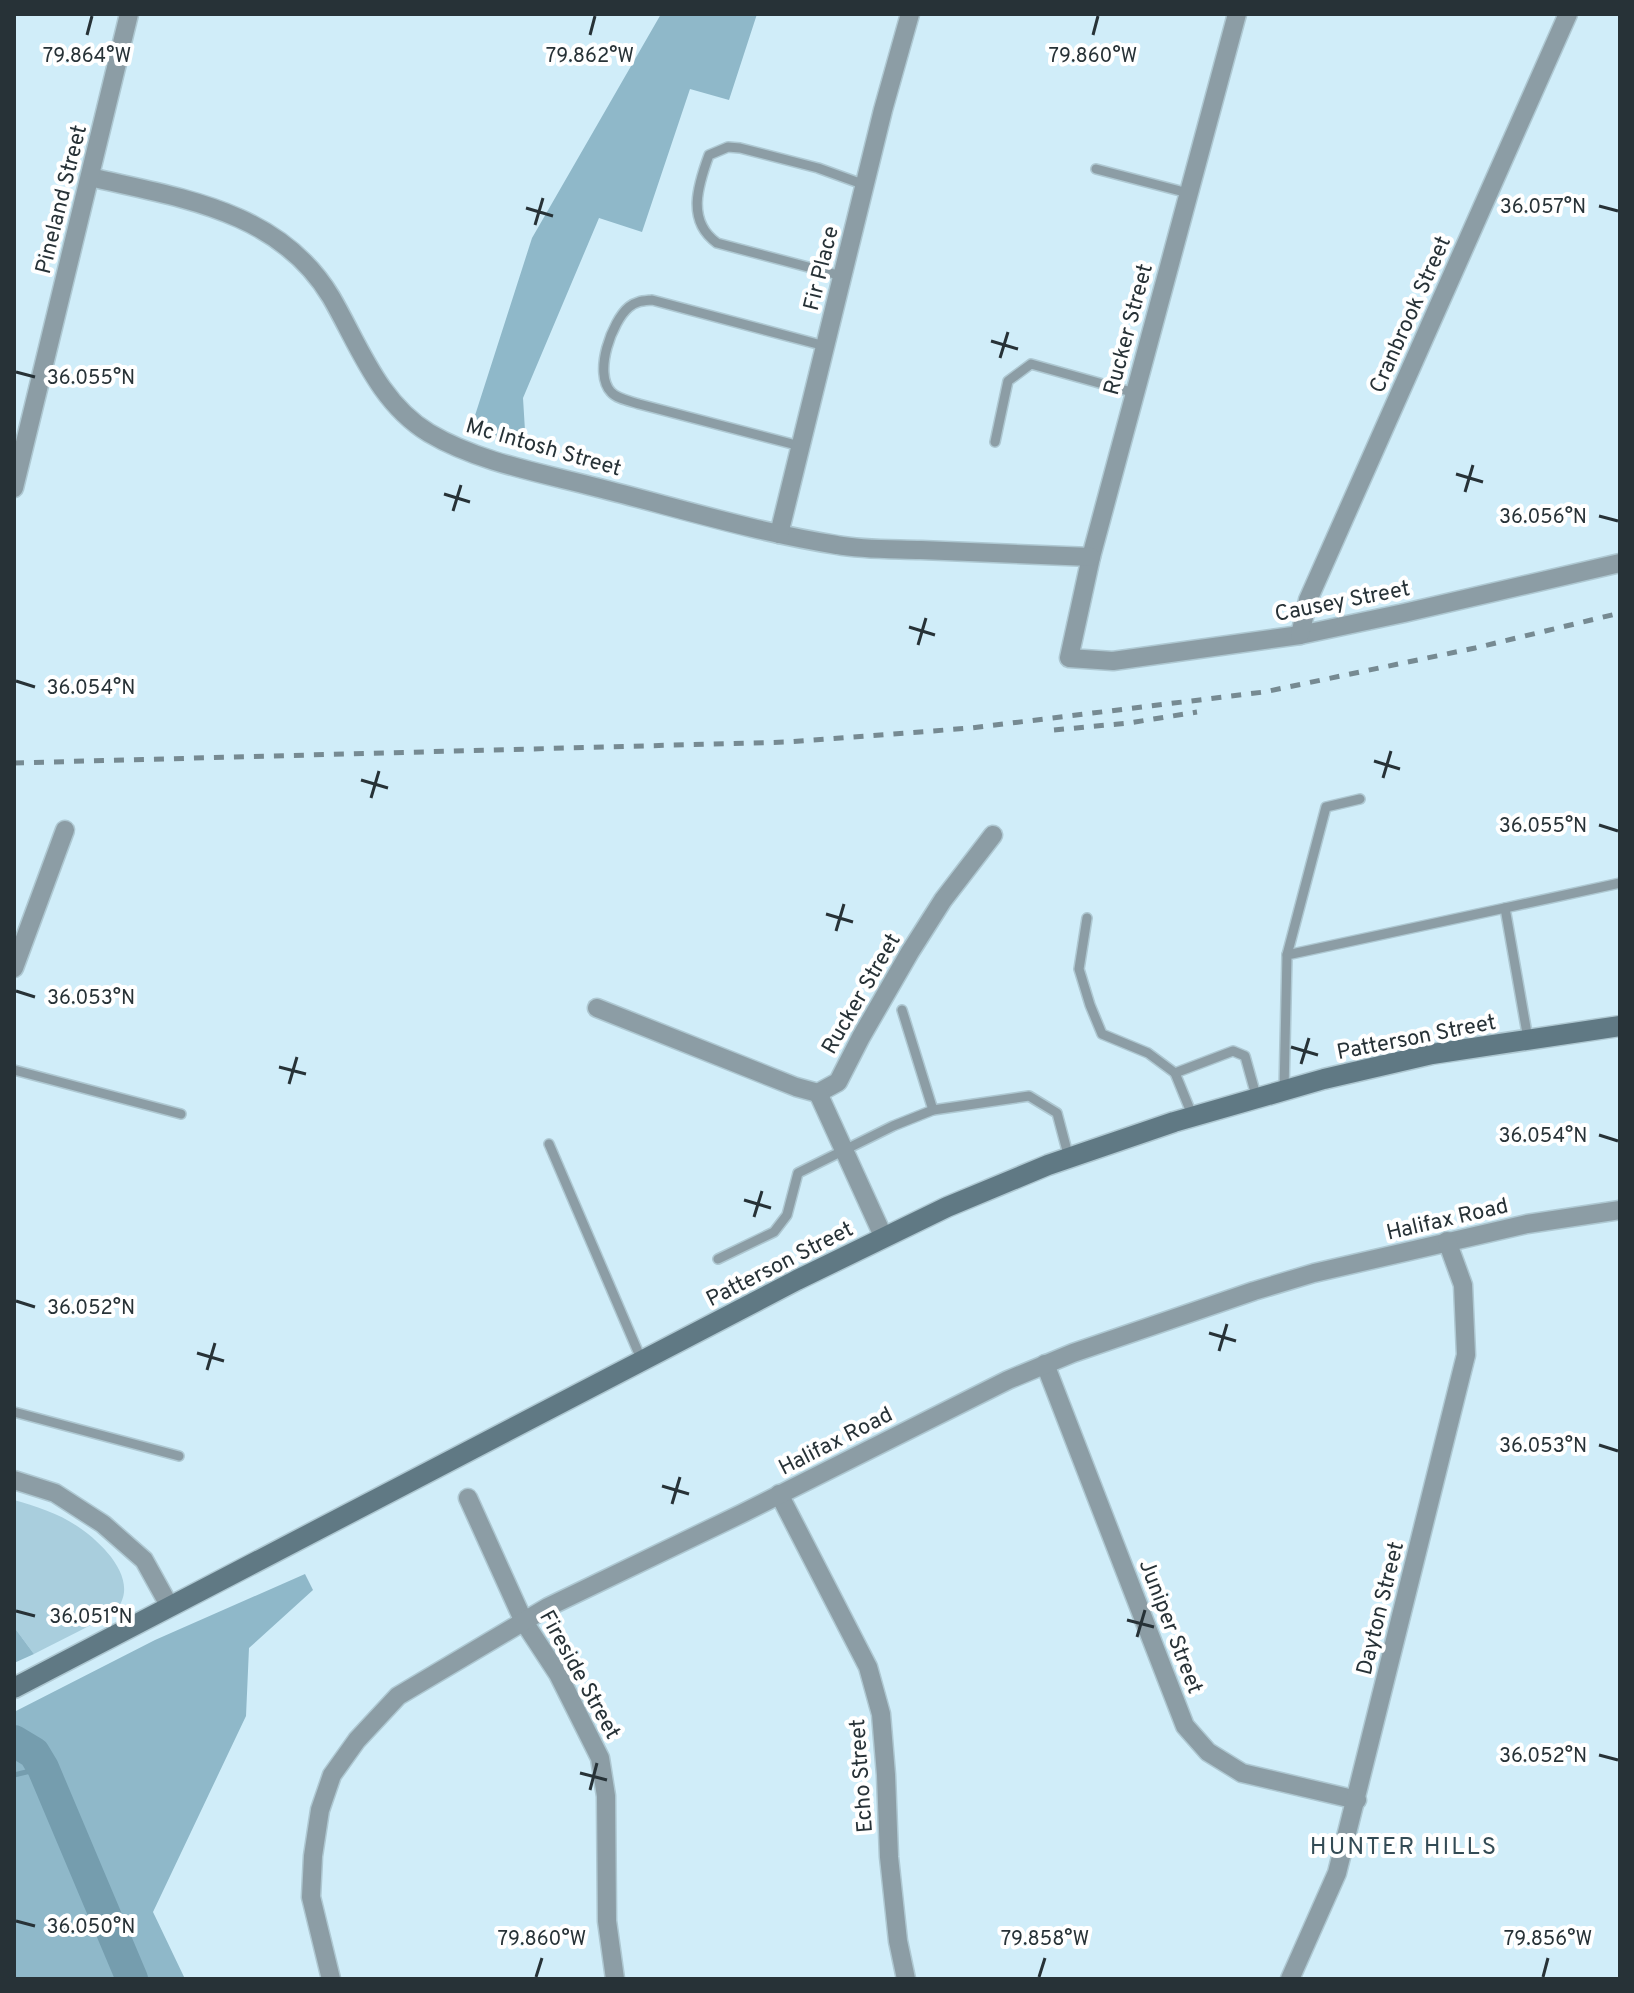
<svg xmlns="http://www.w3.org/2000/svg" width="1634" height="1993" font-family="Overpass,sans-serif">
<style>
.green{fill:#a9cedd}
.forest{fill:#8fb8c9}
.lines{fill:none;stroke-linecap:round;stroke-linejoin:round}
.stream{stroke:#759dae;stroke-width:5}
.river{stroke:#759dae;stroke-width:32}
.service-casing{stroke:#aec8d2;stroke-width:12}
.minor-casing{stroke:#aec8d2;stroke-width:21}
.secondary-casing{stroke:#aec8d2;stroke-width:23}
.service{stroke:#8c9da5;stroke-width:9}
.minor{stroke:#8c9da5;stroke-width:18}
.secondary{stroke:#607984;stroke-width:20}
.rail{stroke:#768a92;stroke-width:5;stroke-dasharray:10 10;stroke-linecap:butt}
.ticks{fill:none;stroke:#273237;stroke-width:3}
.labels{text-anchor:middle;stroke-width:8;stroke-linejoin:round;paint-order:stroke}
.street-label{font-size:22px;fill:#273237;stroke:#fff}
.neighbourhood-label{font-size:24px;letter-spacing:2px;fill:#334b55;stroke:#fff}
.ticks-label{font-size:20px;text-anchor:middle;fill:#273237;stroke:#fff;stroke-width:8;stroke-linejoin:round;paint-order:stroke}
</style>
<rect width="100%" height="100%" fill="#d0edf9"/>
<path class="green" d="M 14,1500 C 35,1506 58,1513 77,1526 C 103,1543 146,1585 111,1615 C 106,1620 96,1623 89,1626 C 71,1635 52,1645 34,1654 L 14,1627 Z"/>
<g class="forest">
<path d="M 661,14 L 757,14 L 729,100 L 690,89 L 642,232 L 599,218 L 523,398 L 526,447 L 470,431 L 532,238 Z"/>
<path d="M 305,1574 L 313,1590 L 249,1648 L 246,1716 L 153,1912 L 185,1979 L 14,1979 L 14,1712 L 155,1640 Z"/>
<path d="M 14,1627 L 34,1654 L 14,1663 Z"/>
</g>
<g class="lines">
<path class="stream" d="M 14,1775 L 43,1768"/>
<path class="river" d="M 14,1741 L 34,1753 L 43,1768 L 132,1979"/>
<defs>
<g id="service">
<path d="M 1096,169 L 1188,193"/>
<path d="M 842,276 L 717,243 C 686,221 698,185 709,155 L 728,147 L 740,148 L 818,168 L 865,185"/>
<path d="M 995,442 L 1008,381 L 1031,364 L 1135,393"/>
<path d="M 800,446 L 639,404 C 630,401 617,399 611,392 C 593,373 612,321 629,307 C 636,301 643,301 652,300 L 825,346"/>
<path d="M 1505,908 L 1620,883"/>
<path d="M 1087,918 L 1079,969 L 1090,1005 L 1102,1034 L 1148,1053 L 1175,1073 L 1193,1117"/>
<path d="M 1287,955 L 1326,807 L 1360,799"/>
<path d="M 902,1010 L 933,1110"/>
<path d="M 14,1070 L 181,1114"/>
<path d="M 1175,1073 L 1233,1051 L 1245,1056 L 1257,1099"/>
<path d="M 1284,1091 L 1287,955 L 1505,908 L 1528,1039"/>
<path d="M 549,1144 L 642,1361"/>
<path d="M 718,1259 L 774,1232 L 787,1215 L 798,1173 L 893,1126 L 933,1110 L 1029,1096 L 1057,1113 L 1069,1158"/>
<path d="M 14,1412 L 179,1456"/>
</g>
<g id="minor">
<path d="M 1237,14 L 1091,557 L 1069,658 L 1113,661 L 1300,635 L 1404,613 L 1620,563"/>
<path d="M 90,177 C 180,198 279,210 331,297 C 359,345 378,402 429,433 C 478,462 541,473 595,487 C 675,507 755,532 837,545 C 864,550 894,549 921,550 C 978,552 1034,555 1091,557"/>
<path d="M 14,488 L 129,14"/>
<path d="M 779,534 L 883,110 L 910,14"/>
<path d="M 1300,635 L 1308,600 L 1568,14"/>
<path d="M 14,968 L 65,830"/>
<path d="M 597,1008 L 796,1087 L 818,1093 L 838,1082 L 861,1037 L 910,952 L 943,900 L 993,835"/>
<path d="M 818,1093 L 884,1238"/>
<path d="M 1045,1364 L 1185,1726 L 1208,1752 L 1242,1773 L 1357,1800"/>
<path d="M 14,1480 L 55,1493 L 103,1524 L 144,1560 L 170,1607"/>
<path d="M 779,1494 L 868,1667 L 881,1714 L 886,1775 L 889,1857 L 898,1941 L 906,1979"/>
<path d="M 468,1498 L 524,1622 L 558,1674 L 600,1758 L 606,1796 L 607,1921 L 615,1979"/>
<path d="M 331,1979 L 311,1897 L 313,1856 L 320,1810 L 332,1775 L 357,1740 L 398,1696 L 548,1607 L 741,1514 L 1008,1380 L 1073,1353 L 1254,1291 L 1314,1273 L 1527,1224 L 1620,1210"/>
<path d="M 1290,1979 L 1337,1873 L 1466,1355 L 1463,1285 L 1447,1241"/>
</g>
<path id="secondary" d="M 14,1688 L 797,1280 L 947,1207 L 1048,1165 L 1174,1122 L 1324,1079 L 1432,1054 L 1620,1026"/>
</defs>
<use href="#service" class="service-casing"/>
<use href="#minor" class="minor-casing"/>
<use href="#secondary" class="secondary-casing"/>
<use href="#service" class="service"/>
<use href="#minor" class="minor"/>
<use href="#secondary" class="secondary"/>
<g class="rail">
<path d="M 1054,730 L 1129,723 L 1197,712"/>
<path d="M 14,763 L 788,742 L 971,728 L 1264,692 L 1475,648 L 1620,613"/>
</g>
</g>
<path class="ticks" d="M 87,35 L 92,16M 590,35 L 595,16M 1093,35 L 1098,16M 1599,206 L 1618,211M 526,208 L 553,216M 535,225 L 543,198M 991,341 L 1018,349M 1000,358 L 1008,332M 16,372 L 35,377M 1456,474 L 1483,482M 1465,492 L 1473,465M 444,494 L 470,502M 453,511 L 461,485M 1599,516 L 1618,521M 909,627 L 935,635M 918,645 L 926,618M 16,681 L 35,687M 1374,761 L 1400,769M 1383,778 L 1391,751M 361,780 L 388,788M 371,798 L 379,771M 1599,825 L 1618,831M 826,914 L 853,922M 836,931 L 844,904M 16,991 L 35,997M 1291,1047 L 1318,1055M 1301,1064 L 1309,1038M 279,1067 L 306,1074M 289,1084 L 297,1057M 1599,1135 L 1618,1141M 744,1200 L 771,1208M 754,1217 L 762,1191M 16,1301 L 35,1307M 1209,1333 L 1236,1341M 1219,1351 L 1227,1324M 197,1353 L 224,1361M 207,1370 L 215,1343M 1599,1445 L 1618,1451M 662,1486 L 689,1494M 672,1504 L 680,1477M 16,1611 L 35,1616M 1127,1620 L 1154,1627M 1137,1637 L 1145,1610M 1599,1755 L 1618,1760M 580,1773 L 607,1780M 590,1790 L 597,1763M 16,1921 L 35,1926M 536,1977 L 542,1958M 1039,1977 L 1045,1958M 1543,1977 L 1548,1958"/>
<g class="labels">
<g class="street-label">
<text transform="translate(60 199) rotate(-76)" y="8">Pineland Street</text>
<text transform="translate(820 268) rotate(-76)" y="8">Fir Place</text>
<text transform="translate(1409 314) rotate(-66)" y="8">Cranbrook Street</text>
<text transform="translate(1127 329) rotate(-75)" y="8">Rucker Street</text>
<text transform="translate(544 446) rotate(16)" y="8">Mc Intosh Street</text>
<text transform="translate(1342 600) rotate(-11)" y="8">Causey Street</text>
<text transform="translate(860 993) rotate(-60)" y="8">Rucker Street</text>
<text transform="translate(1416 1036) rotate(-11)" y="8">Patterson Street</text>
<text transform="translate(1447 1218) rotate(-13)" y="8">Halifax Road</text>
<text transform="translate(779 1263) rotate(-27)" y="8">Patterson Street</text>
<text transform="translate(835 1440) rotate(-27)" y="8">Halifax Road</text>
<text transform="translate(1379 1608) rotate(-76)" y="8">Dayton Street</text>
<text transform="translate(1172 1626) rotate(69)" y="8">Juniper Street</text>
<text transform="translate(581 1674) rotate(61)" y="8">Fireside Street</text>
<text transform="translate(860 1776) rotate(-94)" y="8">Echo Street</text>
</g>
<g class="neighbourhood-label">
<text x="1404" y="1854">HUNTER HILLS</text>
</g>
</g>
<g class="ticks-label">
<text x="87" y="62">79.864°W</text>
<text x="590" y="62">79.862°W</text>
<text x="1093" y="62">79.860°W</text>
<text x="1543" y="213">36.057°N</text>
<text x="91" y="384">36.055°N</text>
<text x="1543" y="523">36.056°N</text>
<text x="91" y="694">36.054°N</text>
<text x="1543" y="832">36.055°N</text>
<text x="91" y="1004">36.053°N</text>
<text x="1543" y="1142">36.054°N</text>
<text x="91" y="1314">36.052°N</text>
<text x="1543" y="1452">36.053°N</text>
<text x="91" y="1623">36.051°N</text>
<text x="1543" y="1762">36.052°N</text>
<text x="91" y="1933">36.050°N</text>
<text x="542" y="1945">79.860°W</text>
<text x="1045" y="1945">79.858°W</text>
<text x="1548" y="1945">79.856°W</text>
</g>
<rect width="1634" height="1993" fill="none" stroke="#273237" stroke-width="32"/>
</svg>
